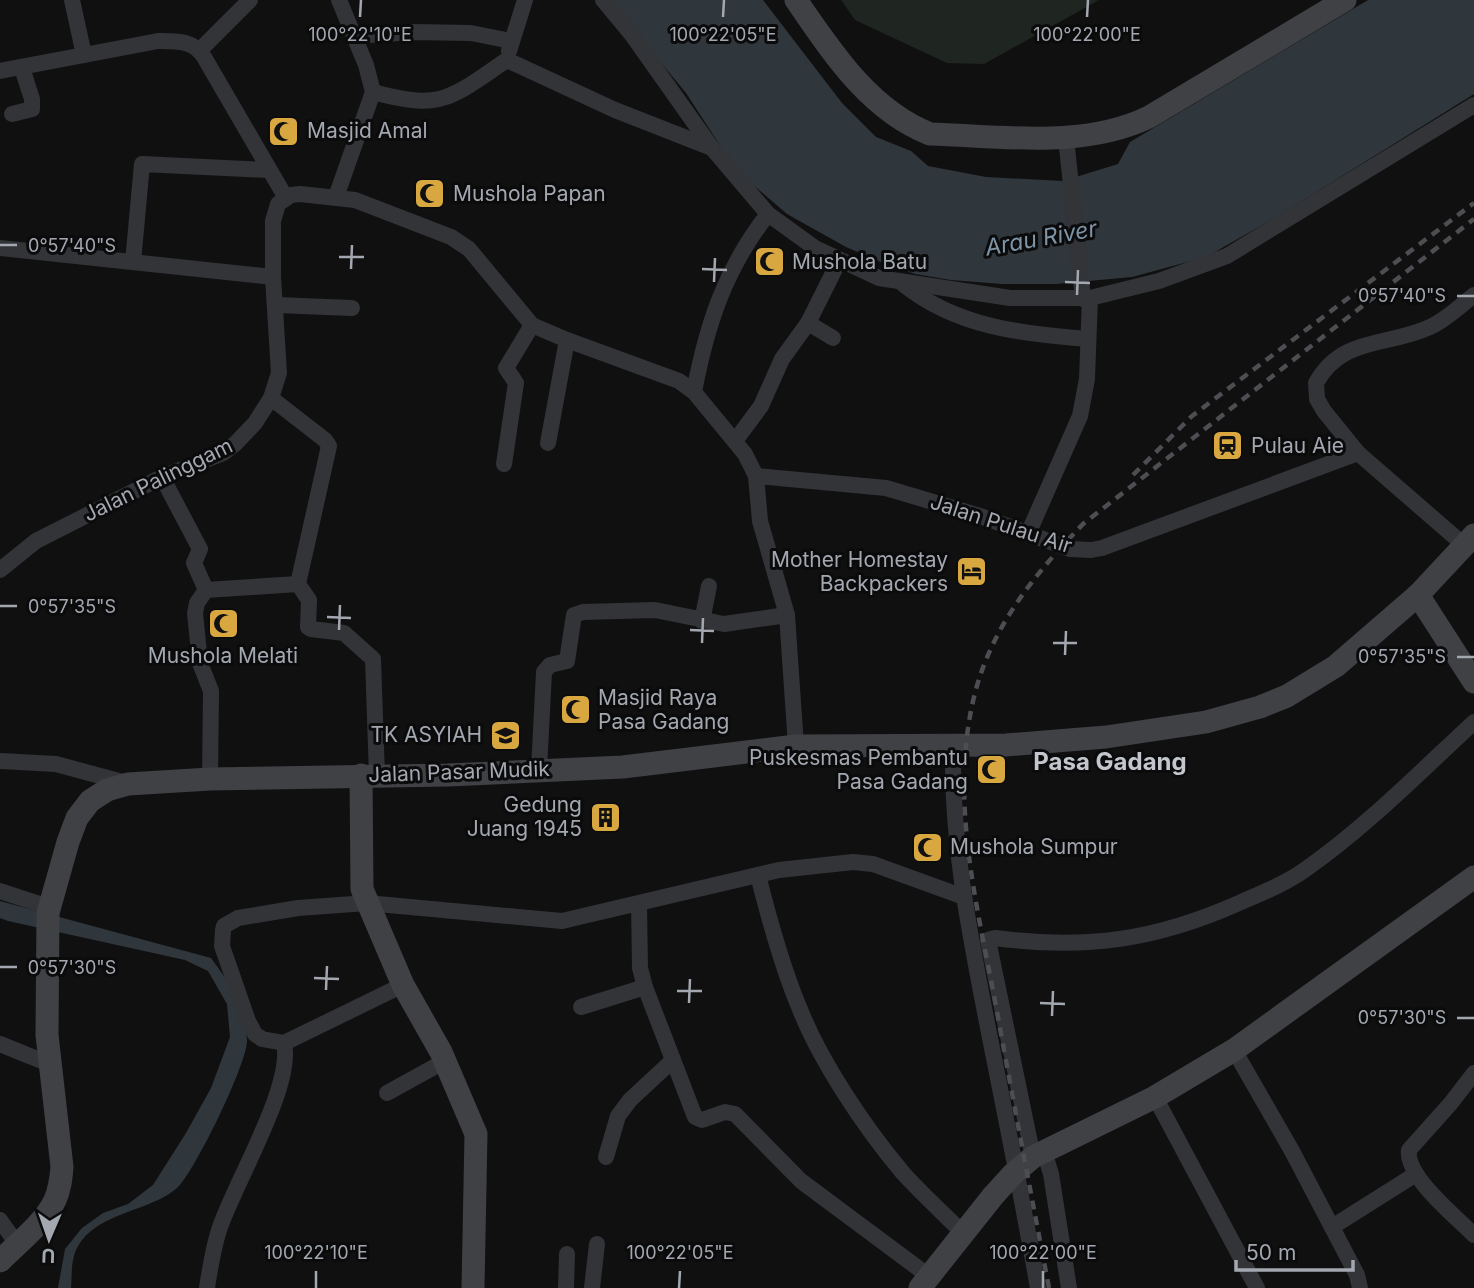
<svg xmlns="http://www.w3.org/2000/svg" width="1474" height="1288" font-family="Inter,sans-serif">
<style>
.green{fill:#1f2520}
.water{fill:#2f363c}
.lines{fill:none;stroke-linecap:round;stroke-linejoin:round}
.street{stroke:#333438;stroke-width:16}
.secondary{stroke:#404145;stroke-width:23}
.rail{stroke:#4d4e52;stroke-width:4.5;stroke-dasharray:9 7;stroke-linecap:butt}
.ticks{fill:none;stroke:#a3a7b0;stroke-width:2.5}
.labels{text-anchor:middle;stroke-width:6;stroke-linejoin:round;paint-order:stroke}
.poi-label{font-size:21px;fill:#a3a7b0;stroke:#0b0b0c;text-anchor:start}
.street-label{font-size:21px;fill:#a3a7b0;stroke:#0b0b0c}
.water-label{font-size:23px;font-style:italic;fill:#7e94a7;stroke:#0b0b0c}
.quarter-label{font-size:24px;font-weight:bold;fill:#c3c6cd;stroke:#0b0b0c}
.ticks-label{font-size:18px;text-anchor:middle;fill:#a3a7b0;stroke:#0b0b0c;stroke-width:6;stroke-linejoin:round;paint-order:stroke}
</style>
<rect width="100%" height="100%" fill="#101011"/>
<path class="green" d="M 841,0 L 1099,0 L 984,64 L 947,63 L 855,20 Z"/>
<g class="water">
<path d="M 609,0 L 763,0 L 842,103 L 876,137 L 911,151 L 928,166 L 986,177 L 1063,181 L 1118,164 L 1130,142 L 1368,0 L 1474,0 L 1474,94 L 1273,219 L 1206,257 L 1132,277 L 1056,284 L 1002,284 L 951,280 L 915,274 L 878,261 L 846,247 L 787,214 L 736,170 L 686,93 Z"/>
<path d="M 0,901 L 211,958 C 229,982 246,1008 247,1040 C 248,1062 194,1173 177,1188 C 147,1214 88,1212 74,1256 C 71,1266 72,1278 71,1288 L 58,1288 L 65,1249 L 82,1228 L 103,1213 L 128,1204 L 153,1185 L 186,1133 L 211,1088 L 230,1037 L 227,1004 L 208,971 L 185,960 L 8,921 L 0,918 Z"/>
</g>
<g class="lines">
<g class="street">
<path d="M 72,0 L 84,55"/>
<path d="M 339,0 L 366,65 L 373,92"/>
<path d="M 603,0 L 632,35 L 712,148 L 768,214"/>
<path d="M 355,36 L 412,32 L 471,33 L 511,41"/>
<path d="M 200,50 L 250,0"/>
<path d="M 509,51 L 525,0"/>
<path d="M 0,71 L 158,41 C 176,41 194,40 204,57 L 286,198"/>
<path d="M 12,114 L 32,109 L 32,99 L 22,68"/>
<path d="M 1066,138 L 1083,299"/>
<path d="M 336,197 L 373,92 C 443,111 450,98 507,60 L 615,110 L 712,148"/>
<path d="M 0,248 L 273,277"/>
<path d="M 133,262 L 142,164 L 269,170"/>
<path d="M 903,284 C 956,327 1022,334 1088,339"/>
<path d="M 276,305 L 352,308"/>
<path d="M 808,323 L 833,338"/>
<path d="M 694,392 C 707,324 725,269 768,214 L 815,248 L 879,278 L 1010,298 L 1090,298 L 1159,281 L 1227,256 L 1474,105"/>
<path d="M 271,398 L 325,440 L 329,446 L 298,584 L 309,600 L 308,627 L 311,629 L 344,633 L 373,659 L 377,776"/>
<path d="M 735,441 L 761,406 L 782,359 L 808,323 L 839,261"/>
<path d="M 548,443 L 567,340"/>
<path d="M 504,464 L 516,383 L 506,368 L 532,325"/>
<path d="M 756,476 L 886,488 L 983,517 L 1070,549 L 1091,550 L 1102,548 L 1358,453"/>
<path d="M 162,477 L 200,549 L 194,563 L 206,590 L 298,584"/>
<path d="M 1028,534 L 1080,416 L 1087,379 L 1090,298"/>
<path d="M 1464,545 L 1358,453 L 1324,411 L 1317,399 L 1316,383 C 1342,336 1387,347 1430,327 C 1446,320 1460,306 1474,295"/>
<path d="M 0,570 L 36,541 L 162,477 L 223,453 L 235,444 L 255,423 L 271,398 L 279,373 L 273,277 L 273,221 L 278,204 L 291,195 L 300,194 L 355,200 L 451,237 L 469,249 L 532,325 L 567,340 L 679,381 L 694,392 L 745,454 L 756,476 L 760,521 L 787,615 L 796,746"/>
<path d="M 206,590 L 197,603 L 195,613 L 200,663 L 211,691 L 210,779"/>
<path d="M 702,621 L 709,586"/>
<path d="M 953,744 C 951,845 970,935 989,1033 C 1006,1118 1023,1203 1038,1288"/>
<path d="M 0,761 L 56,764 L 126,783"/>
<path d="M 539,770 L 544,672 L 550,665 L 567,661 L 574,615 L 583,612 L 655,610 L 724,624 L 787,615"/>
<path d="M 758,875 C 769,919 781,964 799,1007 C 820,1061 865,1128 903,1173 C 922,1194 943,1213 963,1233"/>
<path d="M 0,891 L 49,907"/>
<path d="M 639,904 L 640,968 L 645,987 L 695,1117 L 702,1120 L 725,1112 L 735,1114 L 801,1181 L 930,1277"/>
<path d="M 403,985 L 284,1043 L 262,1039 L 255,1034 L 248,1021 L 222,946 L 223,930 L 224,926 L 238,918 L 298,908 L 367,903 L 562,921 L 779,870 L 853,862 L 873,864 L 964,897"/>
<path d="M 581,1007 L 645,987"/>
<path d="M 0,1044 L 52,1065"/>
<path d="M 1234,1050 L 1292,1151 L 1357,1275 L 1360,1288"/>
<path d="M 1474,1073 L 1451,1103 L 1409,1150 C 1405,1176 1456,1217 1474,1235"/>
<path d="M 387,1093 L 445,1061"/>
<path d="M 1155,1097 L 1257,1288"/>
<path d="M 1044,1151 L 1051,1174 L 1069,1288"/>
<path d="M 606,1157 L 618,1116 L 630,1100 L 673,1060"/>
<path d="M 1033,1157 L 988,940 L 995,938 C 1086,950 1156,940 1239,903 C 1262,893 1285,884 1306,869 C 1366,827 1420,772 1474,722"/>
<path d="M 0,1220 L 17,1244"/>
<path d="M 1332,1227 L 1416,1174"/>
<path d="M 207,1288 C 210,1268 213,1249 219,1230 C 234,1184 294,1086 284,1043"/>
<path d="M 566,1288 L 567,1254"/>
<path d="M 592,1288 L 597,1244"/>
</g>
<g class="secondary">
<path d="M 796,0 C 832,52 869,110 930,134 C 1002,136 1083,149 1149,117 L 1345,0"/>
<path d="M 1418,595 L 1474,682"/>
<path d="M 361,775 L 362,889 L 403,985 L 441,1052 L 476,1134 L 473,1288"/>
<path d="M 0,1261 C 17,1244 46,1221 55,1200 C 60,1189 61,1179 62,1167 L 47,1035 L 48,913 L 68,842 L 77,818 L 90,801 L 107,790 L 128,784 L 210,779 L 448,775 L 623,767 L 796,746 L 1006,745 L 1106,737 L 1206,722 L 1260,707 L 1287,696 L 1336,666 L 1418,595 L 1474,535"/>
<path d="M 920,1288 L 993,1196 L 1013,1174 L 1033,1157 L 1155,1097 L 1234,1050 L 1474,877"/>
</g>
<g class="rail">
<path d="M 1133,475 L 1192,416 L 1474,203"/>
<path d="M 1049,1288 C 1031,1194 1013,1100 996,1006 C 977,905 949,800 974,697 C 991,627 1034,575 1083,524 L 1474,219"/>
</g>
</g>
<path class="ticks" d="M 360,17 L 361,0M 723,17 L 724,0M 1087,17 L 1088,0M 0,245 L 17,245M 339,257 L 364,257M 351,269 L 352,245M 702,269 L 727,270M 714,282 L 715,258M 1065,282 L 1090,283M 1077,295 L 1078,270M 1457,296 L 1474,296M 0,606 L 17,606M 327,617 L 351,618M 339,630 L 340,605M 690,630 L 714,631M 702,643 L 703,618M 1053,643 L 1077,643M 1065,655 L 1066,631M 1457,657 L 1474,657M 0,967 L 17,967M 314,978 L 339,979M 326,990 L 327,966M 677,991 L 702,991M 689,1003 L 690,979M 1040,1003 L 1065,1004M 1052,1016 L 1053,991M 1457,1018 L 1474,1018M 316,1288 L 316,1271M 679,1288 L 680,1271M 1043,1288 L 1043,1271"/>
<defs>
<symbol id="mosque-square" viewBox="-11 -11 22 22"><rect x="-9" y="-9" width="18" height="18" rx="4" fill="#d9a740" stroke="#0b0b0c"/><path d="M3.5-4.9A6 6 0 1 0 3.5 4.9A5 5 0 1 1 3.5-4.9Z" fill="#111"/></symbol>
<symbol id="station-square" viewBox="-11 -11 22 22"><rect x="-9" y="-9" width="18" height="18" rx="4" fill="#d9a740" stroke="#0b0b0c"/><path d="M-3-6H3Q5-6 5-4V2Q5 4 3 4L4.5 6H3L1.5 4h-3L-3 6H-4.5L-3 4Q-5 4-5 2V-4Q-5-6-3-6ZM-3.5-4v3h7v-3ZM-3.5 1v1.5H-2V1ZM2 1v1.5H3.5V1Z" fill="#111"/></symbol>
<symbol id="hotel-square" viewBox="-11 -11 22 22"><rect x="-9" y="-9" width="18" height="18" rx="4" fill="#d9a740" stroke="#0b0b0c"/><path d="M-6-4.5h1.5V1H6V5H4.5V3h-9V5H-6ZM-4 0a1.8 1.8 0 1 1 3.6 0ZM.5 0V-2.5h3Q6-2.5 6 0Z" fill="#111"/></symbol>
<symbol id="school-square" viewBox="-11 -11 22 22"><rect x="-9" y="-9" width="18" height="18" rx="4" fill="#d9a740" stroke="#0b0b0c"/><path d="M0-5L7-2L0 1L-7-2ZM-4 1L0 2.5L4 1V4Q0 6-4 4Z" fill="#111"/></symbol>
<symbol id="building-square" viewBox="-11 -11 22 22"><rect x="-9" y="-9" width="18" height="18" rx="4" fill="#d9a740" stroke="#0b0b0c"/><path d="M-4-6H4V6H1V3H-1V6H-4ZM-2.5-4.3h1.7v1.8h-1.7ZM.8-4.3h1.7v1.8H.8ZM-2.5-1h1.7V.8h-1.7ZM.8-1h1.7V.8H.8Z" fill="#111"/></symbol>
</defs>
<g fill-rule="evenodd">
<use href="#mosque-square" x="266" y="114" width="35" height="35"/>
<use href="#mosque-square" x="412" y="176" width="35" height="35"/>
<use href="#mosque-square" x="752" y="244" width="35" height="35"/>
<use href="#station-square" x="1210" y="428" width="35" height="35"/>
<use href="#hotel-square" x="954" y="554" width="35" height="35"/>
<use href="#mosque-square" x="206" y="606" width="35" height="35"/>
<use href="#mosque-square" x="558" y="692" width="35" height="35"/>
<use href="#school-square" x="488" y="718" width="35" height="35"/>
<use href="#mosque-square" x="974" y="752" width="35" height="35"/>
<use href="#building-square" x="588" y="800" width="35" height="35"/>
<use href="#mosque-square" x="910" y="830" width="35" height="35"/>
</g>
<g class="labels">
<g class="poi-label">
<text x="307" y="138">Masjid Amal</text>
<text x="453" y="201">Mushola Papan</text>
<text x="792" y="269">Mushola Batu</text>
<text x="1251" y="453">Pulau Aie</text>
<text x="948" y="567" text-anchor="end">Mother Homestay<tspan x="948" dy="24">Backpackers</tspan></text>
<text x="223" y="663" text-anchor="middle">Mushola Melati</text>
<text x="598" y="705">Masjid Raya<tspan x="598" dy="24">Pasa Gadang</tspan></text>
<text x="482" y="742" text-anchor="end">TK ASYIAH</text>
<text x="968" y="765" text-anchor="end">Puskesmas Pembantu<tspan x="968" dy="24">Pasa Gadang</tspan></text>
<text x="582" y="812" text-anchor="end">Gedung<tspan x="582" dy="24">Juang 1945</tspan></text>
<text x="950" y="854">Mushola Sumpur</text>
</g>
<g class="street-label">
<text transform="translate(158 480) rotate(-26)" y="7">Jalan Palinggam</text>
<text transform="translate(1001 524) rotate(18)" y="7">Jalan Pulau Air</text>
<text transform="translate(459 772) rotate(-2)" y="7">Jalan Pasar Mudik</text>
</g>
<g class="water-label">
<text transform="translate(1041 238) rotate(-10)" y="8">Arau River</text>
</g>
<g class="quarter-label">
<text x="1110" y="770">Pasa Gadang</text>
</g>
</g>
<g class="ticks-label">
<text x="360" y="41">100°22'10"E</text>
<text x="723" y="41">100°22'05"E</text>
<text x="1087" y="41">100°22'00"E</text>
<text x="72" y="252">0°57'40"S</text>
<text x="1402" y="302">0°57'40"S</text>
<text x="72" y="613">0°57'35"S</text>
<text x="1402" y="663">0°57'35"S</text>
<text x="72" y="974">0°57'30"S</text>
<text x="1402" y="1024">0°57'30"S</text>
<text x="316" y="1259">100°22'10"E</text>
<text x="680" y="1259">100°22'05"E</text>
<text x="1043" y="1259">100°22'00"E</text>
</g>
<g transform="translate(49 1239) rotate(182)" stroke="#0b0b0c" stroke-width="5" paint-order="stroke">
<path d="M0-5L12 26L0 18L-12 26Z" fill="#a3a7b0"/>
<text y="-10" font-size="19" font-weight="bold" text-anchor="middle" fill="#a3a7b0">U</text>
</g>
<path d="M1236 1260v10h117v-10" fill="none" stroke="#a3a7b0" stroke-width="3.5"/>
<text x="1246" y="1260" font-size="21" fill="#a3a7b0" stroke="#0b0b0c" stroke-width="5" paint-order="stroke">50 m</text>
</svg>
